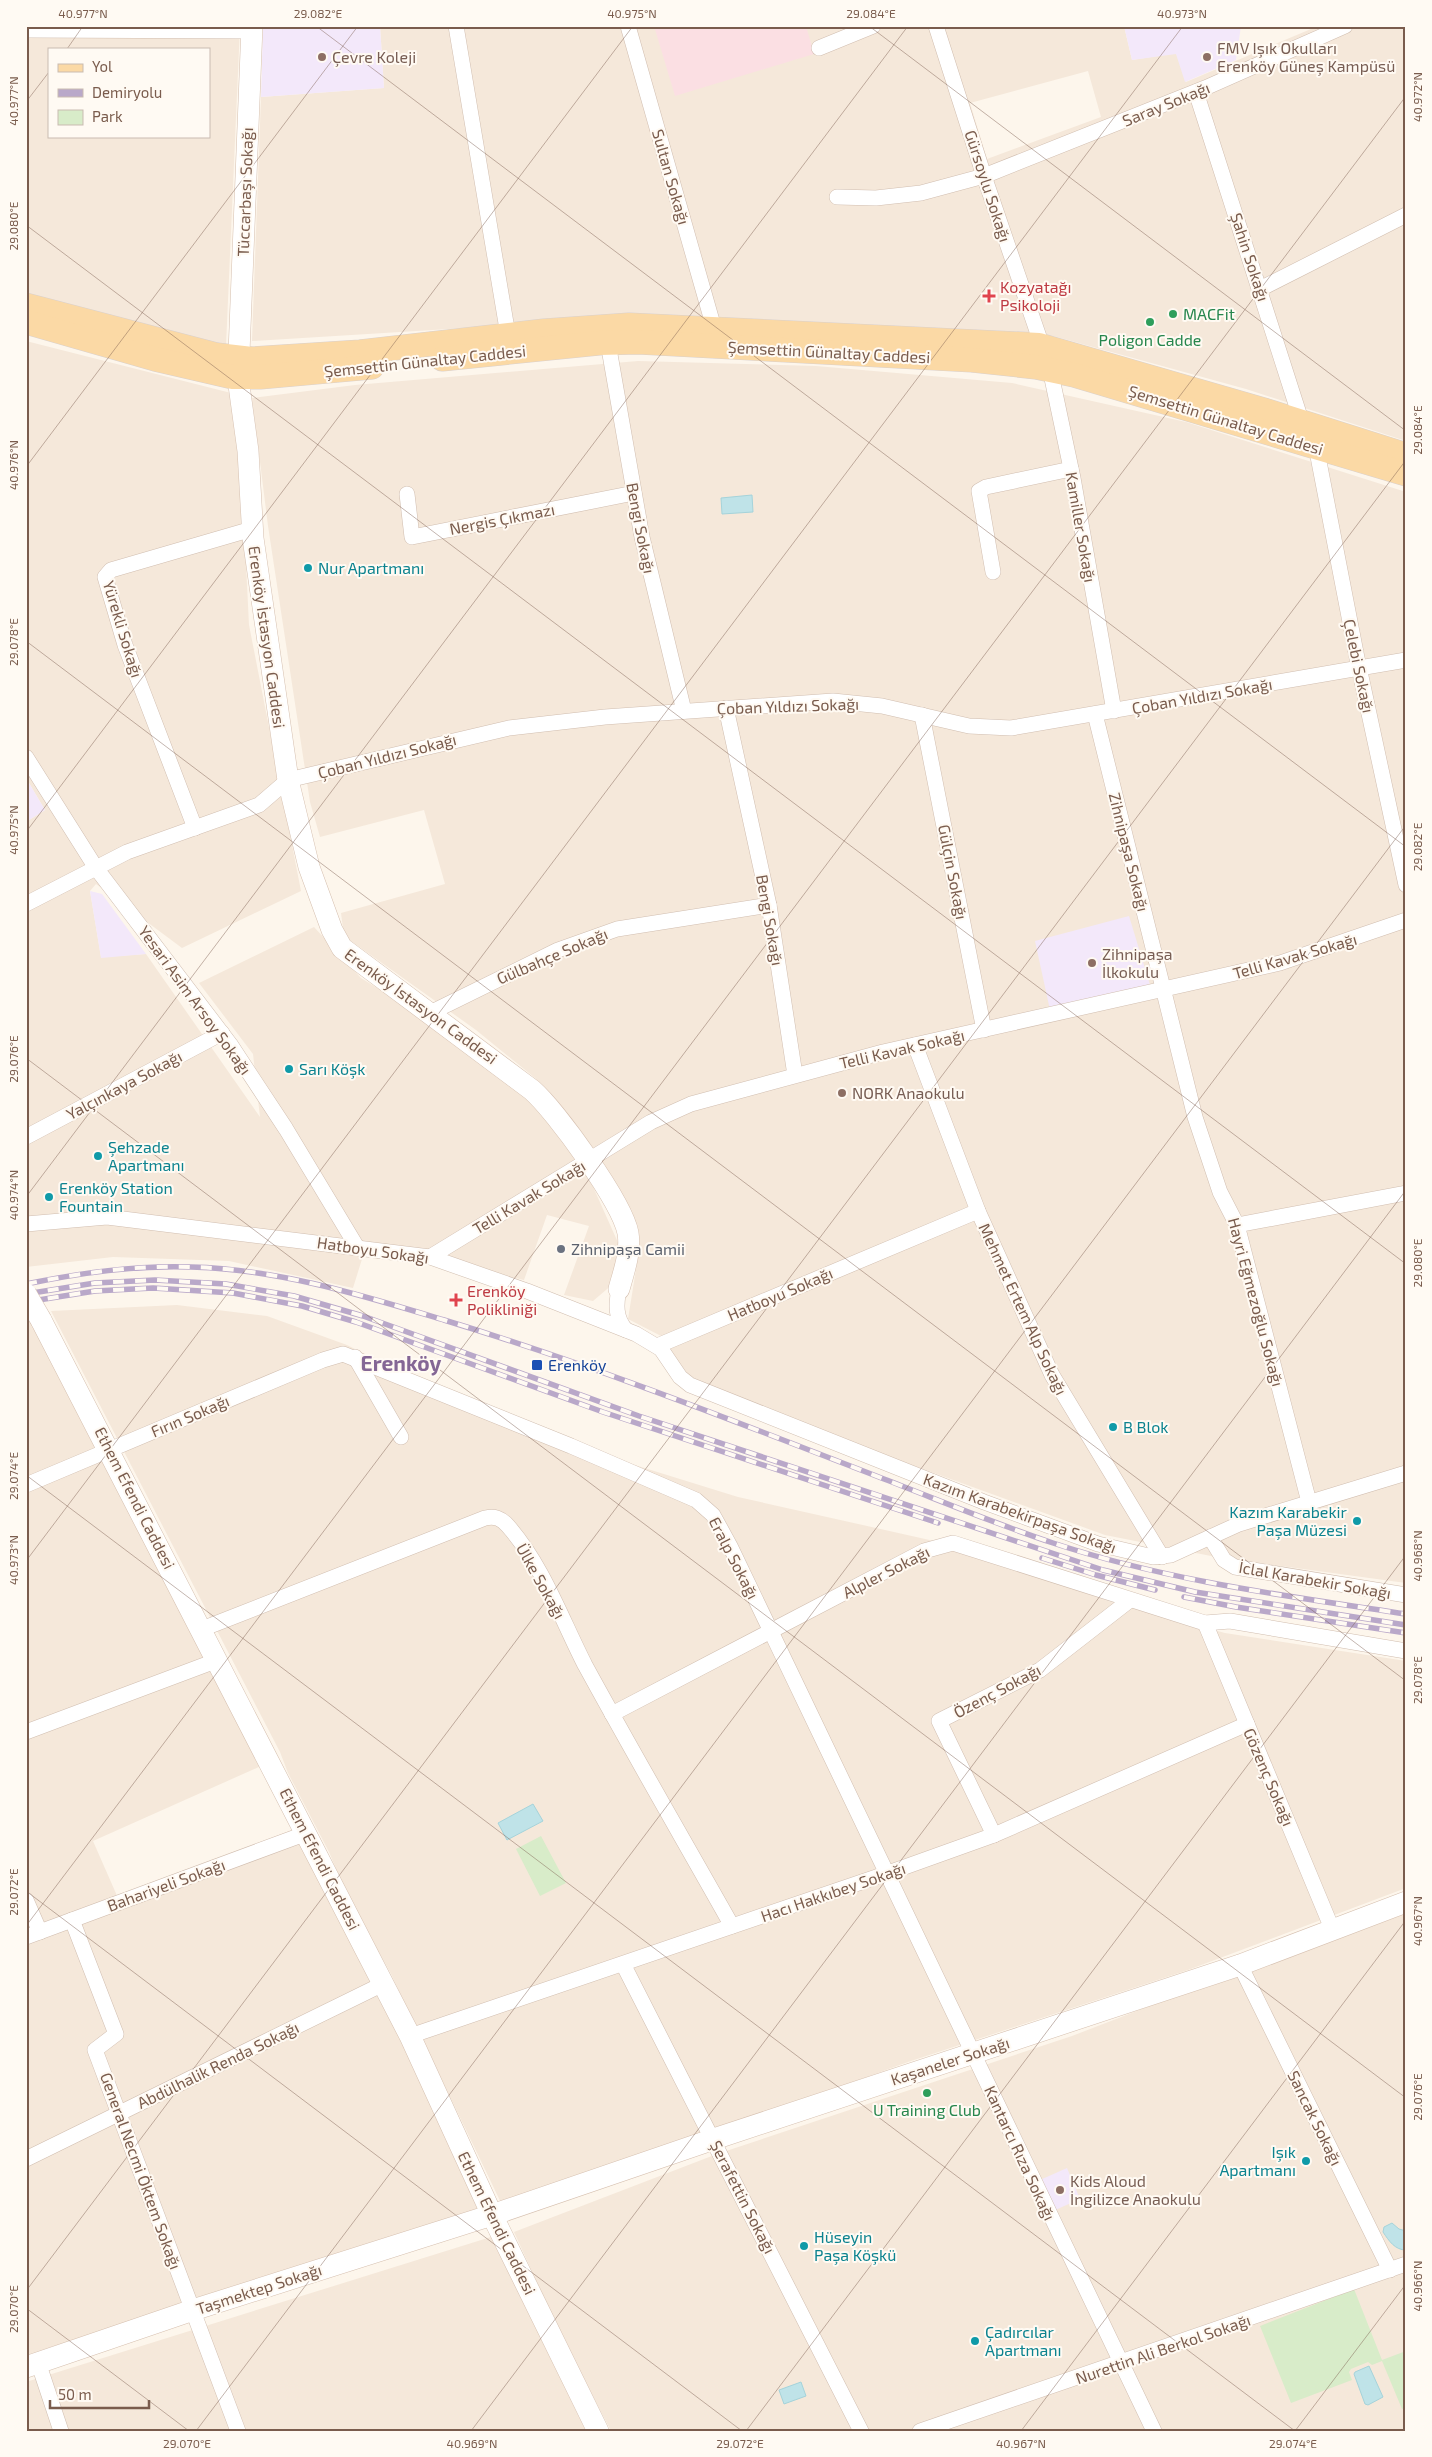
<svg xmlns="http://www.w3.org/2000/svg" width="1432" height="2457" font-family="'Exo 2',sans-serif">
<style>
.residential{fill:#f5e8da;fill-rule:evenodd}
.education{fill:#f3e8fa}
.medical{fill:#fbdfe3}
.green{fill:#d8ecc9}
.water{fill:#bfe3e8;stroke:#a5d3da}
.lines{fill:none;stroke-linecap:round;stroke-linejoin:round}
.street-casing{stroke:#d1beb0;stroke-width:16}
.secondary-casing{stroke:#d6c0b0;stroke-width:22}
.primary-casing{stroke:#dad1cd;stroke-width:25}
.street{stroke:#fff;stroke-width:15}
.secondary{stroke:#fff;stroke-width:21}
.primary{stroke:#fbd9a5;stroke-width:24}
.rail-casing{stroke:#b9a8c9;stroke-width:5.5}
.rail{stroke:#fffaf3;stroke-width:4;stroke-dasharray:11;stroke-linecap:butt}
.secondary-bridge-casing{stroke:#d6c0b0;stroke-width:22;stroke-linecap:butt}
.secondary-bridge{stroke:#fff;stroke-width:21}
.ticks{fill:none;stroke:#7a5c4d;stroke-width:1;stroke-opacity:0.45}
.education-dot{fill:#8d6e63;stroke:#fffaf3;stroke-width:2}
.health-dot{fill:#e0444e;stroke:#fffaf3;stroke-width:2}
.leisure-dot{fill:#2e9e5b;stroke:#fffaf3;stroke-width:2}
.culture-dot{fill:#0f9aa8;stroke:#fffaf3;stroke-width:2}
.worship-dot{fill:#6b7280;stroke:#fffaf3;stroke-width:2}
.transit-dot{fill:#1a4fb4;stroke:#fffaf3;stroke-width:2}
.labels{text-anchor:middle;stroke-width:4;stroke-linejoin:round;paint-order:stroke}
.education-label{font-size:16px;fill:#785e54;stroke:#fffaf3;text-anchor:start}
.street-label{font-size:16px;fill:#7a5c4d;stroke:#fffaf3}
.health-label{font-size:16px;fill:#be3a42;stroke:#fffaf3;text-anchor:start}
.leisure-label{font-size:16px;fill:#27864d;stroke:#fffaf3}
.culture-label{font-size:16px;fill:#0d838f;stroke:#fffaf3;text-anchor:start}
.worship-label{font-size:16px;fill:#5b616d;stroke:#fffaf3;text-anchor:start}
.transit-label{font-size:16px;fill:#164399;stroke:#fffaf3;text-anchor:start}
.district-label{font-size:21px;font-weight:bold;fill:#846695;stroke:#fffaf3}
.neatline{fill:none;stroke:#7a5c4d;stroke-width:2}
.ticks-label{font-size:12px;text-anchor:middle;fill:#7a5c4d}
</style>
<rect width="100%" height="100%" fill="#fdf6ec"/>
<g class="residential">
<path d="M 26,26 L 240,26 L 226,346 L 26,297 ZM 49,49 L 209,49 L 209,136 L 49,136 Z"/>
<path d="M 380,26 L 1124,26 L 1132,60 L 1176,53 L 1186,82 L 1318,26 L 1406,26 L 1406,441 L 1246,389 L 1053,336 L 735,318 L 643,317 L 252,341 L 261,97 L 384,88 ZM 1088,71 L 1101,117 L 987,159 L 970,103 Z"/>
<path d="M 26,341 L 231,393 L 241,462 L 249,625 L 301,891 L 182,948 L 96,884 L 90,891 L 101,957 L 146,954 L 260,1117 L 253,1054 L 199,983 L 314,927 L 361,978 L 494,1061 L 553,1126 L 586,1171 L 620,1247 L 613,1284 L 593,1301 L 564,1295 L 589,1226 L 547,1215 L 524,1280 L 367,1243 L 353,1288 L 229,1261 L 113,1257 L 26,1267 L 26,822 L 45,810 L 26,778 Z"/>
<path d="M 638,361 L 816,366 L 1012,383 L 1186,422 L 1406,492 L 1406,1583 L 1216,1557 L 1105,1535 L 865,1448 L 687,1377 L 663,1337 L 628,1319 L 638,1257 L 632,1223 L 592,1153 L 535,1078 L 476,1030 L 344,936 L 341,913 L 445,884 L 424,810 L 320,837 L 310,802 L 268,526 L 252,398 L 355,385 Z"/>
<path d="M 177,1305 L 267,1316 L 347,1345 L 509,1426 L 738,1497 L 934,1541 L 1111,1602 L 1225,1633 L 1406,1661 L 1406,1888 L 1188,1970 L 908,2062 L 504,2209 L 391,1974 L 345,1890 L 329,1852 L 288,1773 L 280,1752 L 51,1311 Z"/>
<path d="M 26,1313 L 261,1766 L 93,1841 L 118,1898 L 294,1829 L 363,1961 L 481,2209 L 26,2355 Z"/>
<path d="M 1406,1907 L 1406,2431 L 611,2431 L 561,2335 L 514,2232 L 717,2154 L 1072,2036 Z"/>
<path d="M 494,2236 L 586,2431 L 26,2431 L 26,2382 Z"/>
</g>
<g class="education">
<path d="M 263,26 L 380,26 L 384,88 L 261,97 Z"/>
<path d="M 1124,26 L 1241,26 L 1236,60 L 1185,82 L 1176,54 L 1132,60 Z"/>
<path d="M 26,778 L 45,810 L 26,822 Z"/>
<path d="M 90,891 L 102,894 L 146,954 L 101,958 Z"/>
<path d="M 1129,916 L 1150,985 L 1050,1010 L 1035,941 Z"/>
<path d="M 1067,2168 L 1080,2199 L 1053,2211 L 1040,2180 Z"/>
</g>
<path class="medical" d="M 654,26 L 806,26 L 814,54 L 675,96 Z"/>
<g class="green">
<path d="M 541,1836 L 566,1883 L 540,1896 L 516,1849 Z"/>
<path d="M 1354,2289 L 1382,2360 L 1406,2351 L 1406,2408 L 1402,2409 L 1382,2361 L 1372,2365 L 1368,2362 L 1351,2369 L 1349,2372 L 1352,2380 L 1291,2403 L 1260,2326 Z"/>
</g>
<g class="water">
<path d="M 752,495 L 753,512 L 722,514 L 721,498 Z"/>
<path d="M 533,1804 L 543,1821 L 507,1840 L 498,1823 Z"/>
<path d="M 1392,2223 L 1399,2229 L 1406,2231 L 1406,2250 C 1395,2250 1389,2241 1383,2232 L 1384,2227 Z"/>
<path d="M 1369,2366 L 1383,2397 L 1368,2405 L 1365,2404 L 1354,2374 L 1355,2372 Z"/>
<path d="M 801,2382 L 806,2396 L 784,2404 L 779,2390 Z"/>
</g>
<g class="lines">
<defs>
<g id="street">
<path d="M 456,26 L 508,335"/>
<path d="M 628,26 L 714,328"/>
<path d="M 936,26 L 984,176 L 1050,369 L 1073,478 L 1114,711"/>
<path d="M 26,30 L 252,31"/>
<path d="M 819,48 L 873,26"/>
<path d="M 1196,92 L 1302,423"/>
<path d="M 837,197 L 876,198 L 921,193 L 984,176 L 1205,88 L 1345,26"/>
<path d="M 1260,289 L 1406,215"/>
<path d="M 608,343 L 642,537 L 684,711"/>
<path d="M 1315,441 L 1357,658 L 1406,885"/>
<path d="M 407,494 L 412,537 L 634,493"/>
<path d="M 993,572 L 979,491 L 986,487 L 1071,469"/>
<path d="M 726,708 L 769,905 L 795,1075"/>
<path d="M 1095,714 L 1195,1117 L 1220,1192 L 1237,1225 L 1309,1502"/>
<path d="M 922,715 L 984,1030"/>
<path d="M 26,757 L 96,868 L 230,1044 L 286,1129 L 357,1247"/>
<path d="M 195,828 L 125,645 L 105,577 L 111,570 L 252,529"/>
<path d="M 26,904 L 127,852 L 259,805 L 288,780 L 509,728 L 605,717 L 833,701 L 882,706 L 969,726 L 1011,728 L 1406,660"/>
<path d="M 430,1013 L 558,950 L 617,929 L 769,905"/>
<path d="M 915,1045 L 978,1211 L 1052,1375 L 1162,1557"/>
<path d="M 26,1137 L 222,1033"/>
<path d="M 26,1224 L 107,1217 L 430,1257 L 527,1291 L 636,1334 L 661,1349 L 680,1377 L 690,1385 L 984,1502 L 1098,1544 L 1153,1557 L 1171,1555 L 1239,1524 L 1406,1473"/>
<path d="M 1237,1225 L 1406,1193"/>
<path d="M 430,1257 L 651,1122 L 691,1104 L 883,1052 L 1280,963 L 1406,920"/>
<path d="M 619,1289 C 616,1304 615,1318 626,1330"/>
<path d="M 657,1346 L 978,1211"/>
<path d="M 355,1357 L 401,1437"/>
<path d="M 26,1485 L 323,1360 L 343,1354 L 571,1446 L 696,1500 L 713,1515 L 730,1546 L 1154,2431"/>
<path d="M 1210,1537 L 1224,1560 L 1235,1567 L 1406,1595"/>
<path d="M 1205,1623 L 1333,1931"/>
<path d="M 202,1629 L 485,1518 C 495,1516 501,1518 508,1526 C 543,1566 561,1618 585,1665 C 633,1753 683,1839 732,1926"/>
<path d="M 612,1714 L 924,1551 L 953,1543 L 1205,1623 L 1230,1621 L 1406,1651"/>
<path d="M 26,1732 L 218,1660"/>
<path d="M 994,1835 L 939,1721 L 1040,1670 L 1130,1600"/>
<path d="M 26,1900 L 40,1932"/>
<path d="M 72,1920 L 116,2034 L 95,2050 L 238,2431"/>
<path d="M 26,1937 L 307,1833"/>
<path d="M 623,1964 L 861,2431"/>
<path d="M 1240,1965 L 1390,2270"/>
<path d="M 410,2036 L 888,1873 L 994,1835 L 1247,1724"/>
<path d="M 26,2159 L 383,1984"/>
<path d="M 38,2362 L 61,2431"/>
<path d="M 920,2431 L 1406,2264"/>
</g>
<g id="secondary">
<path d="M 252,26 L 238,378 L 248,451 L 253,538 L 288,780 L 309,867 L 332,930 L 342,948 L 532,1090 C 556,1111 622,1202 628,1233 C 631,1252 624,1271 619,1289"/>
<path d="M 41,1320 L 410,2036 L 492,2215 L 598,2431"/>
<path d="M 26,2367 L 193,2310 L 492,2215 L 714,2139 L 1240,1965 L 1406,1902"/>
</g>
<g id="primary">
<path d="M 26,305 L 217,355 L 252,359 L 360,352 L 544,331 L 629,325 L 1039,345 L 1264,410 L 1406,455"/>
<path d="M 26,322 L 155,359 L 233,377 L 260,377 L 372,367"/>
<path d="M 442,359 L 599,343 L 638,342 L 972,360 L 1036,367 L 1074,375 L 1406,474"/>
</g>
</defs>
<use href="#street" class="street-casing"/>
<use href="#secondary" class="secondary-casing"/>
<use href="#primary" class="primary-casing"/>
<use href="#street" class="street"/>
<use href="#secondary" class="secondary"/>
<use href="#primary" class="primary"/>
<defs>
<g id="rail">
<path d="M 26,1284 C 81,1273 135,1265 191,1267 C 278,1269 361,1295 444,1320 C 593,1365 739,1423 884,1479 C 941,1501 996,1524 1053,1543 C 1168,1581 1287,1596 1406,1614"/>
<path d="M 26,1294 L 95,1283 L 155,1280 L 226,1284 L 294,1296 L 363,1316 L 639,1416 L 1103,1570 L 1195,1592 L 1406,1625"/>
<path d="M 26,1302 L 95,1291 L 153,1288 L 233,1293 L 302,1306 L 356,1322 L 603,1412 L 938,1523"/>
<path d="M 1042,1558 L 1096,1575 L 1155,1590"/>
<path d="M 1184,1597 L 1236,1607 L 1406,1633"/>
</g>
</defs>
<use href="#rail" class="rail-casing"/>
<use href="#rail" class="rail"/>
<defs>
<path id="secondary-bridge" d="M 26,1294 L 41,1320"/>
</defs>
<use href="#secondary-bridge" class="secondary-bridge-casing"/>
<use href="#secondary-bridge" class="secondary-bridge"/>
</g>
<path class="ticks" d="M 316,26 L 1406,847M 869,26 L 1406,431M 67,49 L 83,26M 26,102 L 49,72M 26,225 L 1406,1264M 26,467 L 358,26M 26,641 L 1406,1681M 26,832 L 633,26M 26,1058 L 1406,2098M 26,1197 L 908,26M 26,1475 L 1295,2431M 26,1561 L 1183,26M 26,1891 L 742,2431M 26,1926 L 1406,96M 26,2291 L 1406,460M 26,2308 L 189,2431M 196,2431 L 1406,825M 471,2431 L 1406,1190M 746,2431 L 1406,1555M 1021,2431 L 1406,1920M 1295,2431 L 1406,2284"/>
<g class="education-dot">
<circle cx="322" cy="57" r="5"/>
<circle cx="1207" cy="57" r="5"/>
<circle cx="1092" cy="963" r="5"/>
<circle cx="842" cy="1093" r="5"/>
<circle cx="1060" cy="2190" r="5"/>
</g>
<g class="health-dot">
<path d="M986.5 288.5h5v5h5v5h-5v5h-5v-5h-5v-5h5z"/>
<path d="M453.5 1292.5h5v5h5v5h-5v5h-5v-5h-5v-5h5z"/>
</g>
<g class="leisure-dot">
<circle cx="1173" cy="314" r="5"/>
<circle cx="1150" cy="322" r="5"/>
<circle cx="927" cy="2093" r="5"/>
</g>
<g class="culture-dot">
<circle cx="308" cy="568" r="5"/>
<circle cx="289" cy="1069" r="5"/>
<circle cx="98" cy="1156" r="5"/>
<circle cx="49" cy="1197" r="5"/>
<circle cx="1113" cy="1427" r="5"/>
<circle cx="1357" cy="1521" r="5"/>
<circle cx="1306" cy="2161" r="5"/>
<circle cx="804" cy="2246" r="5"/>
<circle cx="975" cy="2341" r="5"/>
</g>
<circle class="worship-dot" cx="561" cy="1249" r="5"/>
<rect class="transit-dot" x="531" y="1359" width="12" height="12" rx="2.5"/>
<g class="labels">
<g class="education-label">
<text x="1217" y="54">FMV Işık Okulları<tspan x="1217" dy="18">Erenköy Güneş Kampüsü</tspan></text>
<text x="332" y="63">Çevre Koleji</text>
<text x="1102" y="960">Zihnipaşa<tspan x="1102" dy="18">İlkokulu</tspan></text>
<text x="852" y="1099">NORK Anaokulu</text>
<text x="1070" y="2187">Kids Aloud<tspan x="1070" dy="18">İngilizce Anaokulu</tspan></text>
</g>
<g class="street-label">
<text transform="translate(1166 104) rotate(-22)" y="6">Saray Sokağı</text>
<text transform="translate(671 177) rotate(74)" y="6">Sultan Sokağı</text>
<text transform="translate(988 186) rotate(72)" y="6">Gürsoylu Sokağı</text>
<text transform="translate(245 192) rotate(-88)" y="6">Tüccarbaşı Sokağı</text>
<text transform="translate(1250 257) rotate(72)" y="6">Şahin Sokağı</text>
<text transform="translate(829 352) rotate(3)" y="6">Şemsettin Günaltay Caddesi</text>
<text transform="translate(425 361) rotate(-6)" y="6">Şemsettin Günaltay Caddesi</text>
<text transform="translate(1226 420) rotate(17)" y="6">Şemsettin Günaltay Caddesi</text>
<text transform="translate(502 519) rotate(-11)" y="6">Nergis Çıkmazı</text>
<text transform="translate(1081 527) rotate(80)" y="6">Kamiller Sokağı</text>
<text transform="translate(641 528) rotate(79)" y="6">Bengi Sokağı</text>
<text transform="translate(123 629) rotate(73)" y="6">Yürekli Sokağı</text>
<text transform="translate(267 637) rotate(82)" y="6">Erenköy İstasyon Caddesi</text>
<text transform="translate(1359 666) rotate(78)" y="6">Çelebi Sokağı</text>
<text transform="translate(1202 696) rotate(-10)" y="6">Çoban Yıldızı Sokağı</text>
<text transform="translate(788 706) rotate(-2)" y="6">Çoban Yıldızı Sokağı</text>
<text transform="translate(387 756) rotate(-14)" y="6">Çoban Yıldızı Sokağı</text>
<text transform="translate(1129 852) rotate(76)" y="6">Zihnipaşa Sokağı</text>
<text transform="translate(953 872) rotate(79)" y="6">Gülçin Sokağı</text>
<text transform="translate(770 920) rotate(80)" y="6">Bengi Sokağı</text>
<text transform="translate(552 956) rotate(-23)" y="6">Gülbahçe Sokağı</text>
<text transform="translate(1295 956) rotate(-16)" y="6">Telli Kavak Sokağı</text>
<text transform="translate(195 1000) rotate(54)" y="6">Yesari Asim Arsoy Sokağı</text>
<text transform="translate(421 1006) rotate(36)" y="6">Erenköy İstasyon Caddesi</text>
<text transform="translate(902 1049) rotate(-13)" y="6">Telli Kavak Sokağı</text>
<text transform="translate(124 1085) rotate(-28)" y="6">Yalçınkaya Sokağı</text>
<text transform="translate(529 1197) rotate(-31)" y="6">Telli Kavak Sokağı</text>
<text transform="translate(373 1250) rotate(8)" y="6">Hatboyu Sokağı</text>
<text transform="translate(780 1294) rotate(-23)" y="6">Hatboyu Sokağı</text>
<text transform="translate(1256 1302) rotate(75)" y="6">Hayri Eğmezoğlu Sokağı</text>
<text transform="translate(1023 1309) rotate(65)" y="6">Mehmet Ertem Alp Sokağı</text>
<text transform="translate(190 1416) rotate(-23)" y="6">Fırın Sokağı</text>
<text transform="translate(135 1498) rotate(63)" y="6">Ethem Efendi Caddesi</text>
<text transform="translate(1020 1513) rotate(20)" y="6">Kazım Karabekirpaşa Sokağı</text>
<text transform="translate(734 1558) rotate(63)" y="6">Eralp Sokağı</text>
<text transform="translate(886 1572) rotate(-27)" y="6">Alpler Sokağı</text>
<text transform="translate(1315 1580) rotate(10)" y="6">İclal Karabekir Sokağı</text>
<text transform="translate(541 1581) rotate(61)" y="6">Ülke Sokağı</text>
<text transform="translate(997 1691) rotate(-28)" y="6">Özenç Sokağı</text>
<text transform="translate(1269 1777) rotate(67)" y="6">Gözenç Sokağı</text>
<text transform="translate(320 1859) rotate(63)" y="6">Ethem Efendi Caddesi</text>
<text transform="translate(166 1885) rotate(-20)" y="6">Bahariyeli Sokağı</text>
<text transform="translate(833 1892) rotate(-19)" y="6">Hacı Hakkıbey Sokağı</text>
<text transform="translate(950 2061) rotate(-18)" y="6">Kaşaneler Sokağı</text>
<text transform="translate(218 2065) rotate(-26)" y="6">Abdülhalik Renda Sokağı</text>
<text transform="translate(1315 2118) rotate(64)" y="6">Sancak Sokağı</text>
<text transform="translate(1020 2153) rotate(65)" y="6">Kantarcı Rıza Sokağı</text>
<text transform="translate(141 2171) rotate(70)" y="6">General Necmi Öktem Sokağı</text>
<text transform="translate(743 2197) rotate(63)" y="6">Şerafettin Sokağı</text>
<text transform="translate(497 2223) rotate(64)" y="6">Ethem Efendi Caddesi</text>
<text transform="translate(259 2289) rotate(-18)" y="6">Taşmektep Sokağı</text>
<text transform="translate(1163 2349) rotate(-19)" y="6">Nurettin Ali Berkol Sokağı</text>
</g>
<g class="health-label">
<text x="1000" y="293">Kozyatağı<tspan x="1000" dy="18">Psikoloji</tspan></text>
<text x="467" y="1297">Erenköy<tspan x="467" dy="18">Polikliniği</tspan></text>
</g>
<g class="leisure-label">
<text x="1183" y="320" text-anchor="start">MACFit</text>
<text x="1150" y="346">Poligon Cadde</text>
<text x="927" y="2116">U Training Club</text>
</g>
<g class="culture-label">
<text x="318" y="574">Nur Apartmanı</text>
<text x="299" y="1075">Sarı Köşk</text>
<text x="108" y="1153">Şehzade<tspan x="108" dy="18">Apartmanı</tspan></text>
<text x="59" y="1194">Erenköy Station<tspan x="59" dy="18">Fountain</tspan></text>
<text x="1123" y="1433">B Blok</text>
<text x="1347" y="1518" text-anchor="end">Kazım Karabekir<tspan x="1347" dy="18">Paşa Müzesi</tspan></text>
<text x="1296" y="2158" text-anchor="end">Işık<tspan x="1296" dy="18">Apartmanı</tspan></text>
<text x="814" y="2243">Hüseyin<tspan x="814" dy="18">Paşa Köşkü</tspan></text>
<text x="985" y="2338">Çadırcılar<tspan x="985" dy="18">Apartmanı</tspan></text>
</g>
<g class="worship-label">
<text x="571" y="1255">Zihnipaşa Camii</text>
</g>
<g class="transit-label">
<text x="548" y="1371">Erenköy</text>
</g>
<g class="district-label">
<text x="401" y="1371">Erenköy</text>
</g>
</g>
<rect width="1432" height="2457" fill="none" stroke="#fffaf3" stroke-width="55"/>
<rect x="48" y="48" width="162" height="90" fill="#fffaf3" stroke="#cabbb1"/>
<rect x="58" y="64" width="25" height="8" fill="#fbd9a5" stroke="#cabbb1"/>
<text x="92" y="72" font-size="15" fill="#7a5c4d">Yol</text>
<rect x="58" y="89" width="25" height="8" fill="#b9a8c9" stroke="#cabbb1"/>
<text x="92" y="98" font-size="15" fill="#7a5c4d">Demiryolu</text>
<rect x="58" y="110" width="25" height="15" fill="#d8ecc9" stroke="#cabbb1"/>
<text x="92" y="122" font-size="15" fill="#7a5c4d">Park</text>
<path d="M50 2400v8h99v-8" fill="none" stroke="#7a5c4d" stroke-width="2.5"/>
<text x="58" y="2400" font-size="15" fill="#7a5c4d" stroke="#fffaf3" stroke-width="4" paint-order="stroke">50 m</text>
<rect x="28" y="28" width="1376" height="2402" class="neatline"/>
<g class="ticks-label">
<text x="83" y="18">40.977°N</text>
<text x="318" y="18">29.082°E</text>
<text x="632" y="18">40.975°N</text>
<text x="871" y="18">29.084°E</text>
<text x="1182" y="18">40.973°N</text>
<text transform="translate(1418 97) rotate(-90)" y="4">40.972°N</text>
<text transform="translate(14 101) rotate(-90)" y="4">40.977°N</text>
<text transform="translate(14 226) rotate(-90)" y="4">29.080°E</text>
<text transform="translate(1418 430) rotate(-90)" y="4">29.084°E</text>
<text transform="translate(14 465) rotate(-90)" y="4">40.976°N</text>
<text transform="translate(14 642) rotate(-90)" y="4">29.078°E</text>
<text transform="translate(14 830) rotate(-90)" y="4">40.975°N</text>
<text transform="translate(1418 847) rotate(-90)" y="4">29.082°E</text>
<text transform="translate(14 1059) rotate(-90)" y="4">29.076°E</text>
<text transform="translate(14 1195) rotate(-90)" y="4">40.974°N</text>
<text transform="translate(1418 1263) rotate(-90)" y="4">29.080°E</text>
<text transform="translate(14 1476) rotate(-90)" y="4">29.074°E</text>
<text transform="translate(1418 1556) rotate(-90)" y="4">40.968°N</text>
<text transform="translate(14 1560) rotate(-90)" y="4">40.973°N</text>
<text transform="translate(1418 1680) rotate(-90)" y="4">29.078°E</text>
<text transform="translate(14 1892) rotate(-90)" y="4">29.072°E</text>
<text transform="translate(1418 1921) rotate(-90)" y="4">40.967°N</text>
<text transform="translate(1418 2097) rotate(-90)" y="4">29.076°E</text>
<text transform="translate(1418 2286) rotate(-90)" y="4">40.966°N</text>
<text transform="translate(14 2309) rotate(-90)" y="4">29.070°E</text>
<text x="187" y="2448">29.070°E</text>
<text x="472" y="2448">40.969°N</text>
<text x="740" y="2448">29.072°E</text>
<text x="1021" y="2448">40.967°N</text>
<text x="1293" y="2448">29.074°E</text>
</g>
</svg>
